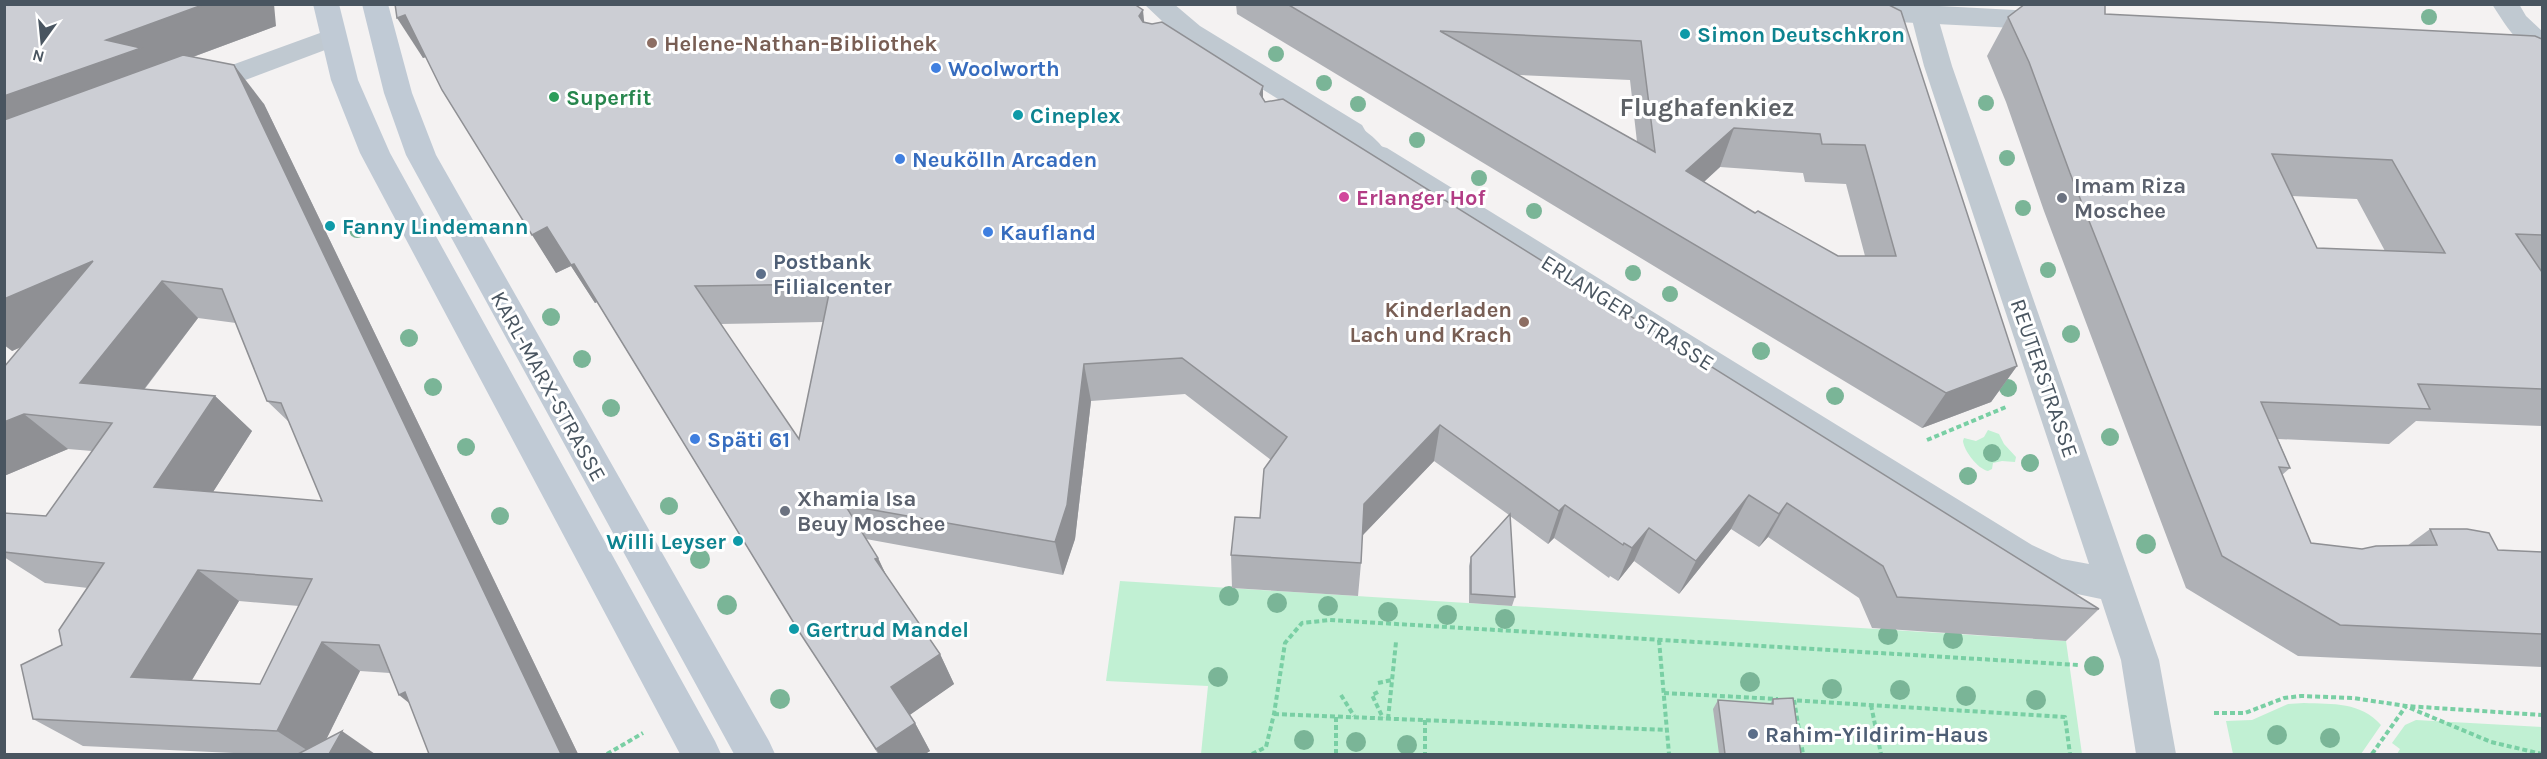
<svg xmlns="http://www.w3.org/2000/svg" width="2547" height="759" font-family="Karla,sans-serif">
<style>
.green{fill:#c1f0d3}
.lines{fill:none;stroke-linecap:round;stroke-linejoin:round}
.path{stroke:#79cfa4;stroke-width:4;stroke-dasharray:5 3;stroke-linecap:butt}
.service{fill:#c0c9d1;fill-rule:evenodd}
.minor{fill:#c0c9d1;fill-rule:evenodd}
.tertiary{fill:#c0c9d1;fill-rule:evenodd}
.secondary{fill:#c0cad5;fill-rule:evenodd}
.tree{fill:#7ab597}
.wall{fill:#afb1b6;fill-rule:evenodd}
.shaded-wall{fill:#8f9094}
.building{fill:#ccced4;stroke:#8f9094;stroke-width:1.5;fill-rule:evenodd}
.culture-dot{fill:#0f9aa8;stroke:#fff;stroke-width:2}
.education-dot{fill:#8d6e63;stroke:#fff;stroke-width:2}
.shop-dot{fill:#3f7fe0;stroke:#fff;stroke-width:2}
.leisure-dot{fill:#2e9e5b;stroke:#fff;stroke-width:2}
.hotel-dot{fill:#d1479c;stroke:#fff;stroke-width:2}
.worship-dot{fill:#6b7280;stroke:#fff;stroke-width:2}
.service-dot{fill:#5c6f8a;stroke:#fff;stroke-width:2}
.labels{text-anchor:middle;stroke-width:6;stroke-linejoin:round;paint-order:stroke}
.culture-label{font-size:22px;font-weight:bold;fill:#0d838f;stroke:#fff;text-anchor:start}
.education-label{font-size:22px;font-weight:bold;fill:#785e54;stroke:#fff;text-anchor:start}
.shop-label{font-size:22px;font-weight:bold;fill:#366cbe;stroke:#fff;text-anchor:start}
.leisure-label{font-size:22px;font-weight:bold;fill:#27864d;stroke:#fff;text-anchor:start}
.worship-label{font-size:22px;font-weight:bold;fill:#5b616d;stroke:#fff;text-anchor:start}
.hotel-label{font-size:22px;font-weight:bold;fill:#b23c85;stroke:#fff;text-anchor:start}
.service-label{font-size:22px;font-weight:bold;fill:#4e5e75;stroke:#fff;text-anchor:start}
.street-label{font-size:22px;fill:#495560;stroke:#fff}
.quarter-label{font-size:26px;font-weight:bold;fill:#5e6267;stroke:#fff}
</style>
<rect width="100%" height="100%" fill="#f4f2f2"/>
<g class="green">
<path d="M 1988,430 L 1999,434 L 2004,444 L 2016,457 L 2015,462 L 2002,461 L 1993,463 L 1992,469 L 1988,471 C 1978,469 1964,451 1963,441 L 1964,438 L 1976,441 L 1984,437 Z"/>
<path d="M 1120,581 L 2066,641 L 2082,754 L 1201,754 L 1208,686 L 1106,681 Z"/>
<path d="M 2304,703 C 2333,704 2361,702 2381,725 L 2361,754 L 2233,754 L 2226,721 L 2252,720 L 2288,704 Z"/>
<path d="M 2416,720 L 2542,727 L 2542,754 L 2397,754 L 2400,749 L 2392,743 L 2405,725 Z"/>
</g>
<g class="lines">
<g class="path">
<path d="M 1927,440 L 2006,407"/>
<path d="M 1659,640 L 1669,754"/>
<path d="M 1378,683 L 1392,680"/>
<path d="M 1378,692 L 1372,695 L 1383,718"/>
<path d="M 1664,693 L 1778,699"/>
<path d="M 1341,695 L 1354,716"/>
<path d="M 1789,700 L 2065,717 L 2070,754"/>
<path d="M 1794,700 L 1803,754"/>
<path d="M 1871,705 L 1881,754"/>
<path d="M 2410,708 L 2491,742 L 2542,754"/>
<path d="M 2214,713 L 2245,713 L 2284,698 L 2301,696 L 2353,698 L 2406,706 L 2542,715"/>
<path d="M 1274,714 L 1667,730"/>
<path d="M 1336,717 L 1336,754"/>
<path d="M 1388,719 L 1396,642"/>
<path d="M 1425,720 L 1425,754"/>
<path d="M 607,754 L 643,733"/>
<path d="M 1252,754 L 1266,747 L 1274,714 L 1285,643 L 1302,623 L 1330,620 L 2079,665"/>
<path d="M 2372,754 L 2406,706"/>
</g>
<path class="service" d="M 1352,124 C 1365,128 1381,143 1388,155 L 1385,161 C 1368,166 1349,146 1341,132 L 1344,126 Z"/>
<g class="minor">
<path d="M 1144,4 L 1174,4 L 1200,26 L 1362,125 L 1366,132 L 1362,139 L 1352,142 L 1342,139 L 1180,38 Z"/>
<path d="M 1908,4 L 1934,4 L 1952,66 L 2159,660 L 2176,754 L 2136,754 L 2121,660 L 2101,599 L 2058,590 L 2006,567 L 1367,162 L 1362,155 L 1367,148 L 1377,145 L 1387,148 L 2032,545 L 2062,559 L 2089,564 L 1924,66 Z"/>
<path d="M 2492,4 L 2519,4 L 2526,16 L 2542,31 L 2542,55 C 2520,50 2504,23 2492,4 Z"/>
<path d="M 331,29 L 341,32 L 345,38 L 341,44 L 198,98 L 188,95 L 184,88 L 188,81 Z"/>
</g>
<path class="tertiary" d="M 1901,4 L 2052,12 L 2061,15 L 2065,21 L 2061,27 L 2052,30 L 1858,20 L 1849,17 L 1845,11 L 1850,4 Z"/>
<g class="secondary">
<path d="M 313,4 L 339,4 L 358,80 L 390,153 L 715,741 L 721,754 L 680,754 L 360,153 L 331,80 Z"/>
<path d="M 362,4 L 388,4 L 412,93 L 436,155 L 769,741 L 775,754 L 734,754 L 406,155 L 384,93 Z"/>
</g>
</g>
<g class="tree">
<circle cx="2429" cy="17" r="8"/>
<circle cx="1276" cy="54" r="8"/>
<circle cx="1324" cy="83" r="8"/>
<circle cx="1986" cy="103" r="8"/>
<circle cx="1358" cy="104" r="8"/>
<circle cx="1417" cy="140" r="8"/>
<circle cx="2007" cy="158" r="8"/>
<circle cx="1479" cy="178" r="8"/>
<circle cx="2023" cy="208" r="8"/>
<circle cx="1534" cy="211" r="8"/>
<circle cx="357" cy="230" r="8"/>
<circle cx="2048" cy="270" r="8"/>
<circle cx="1633" cy="273" r="8"/>
<circle cx="1670" cy="294" r="8"/>
<circle cx="551" cy="317" r="9"/>
<circle cx="2071" cy="334" r="9"/>
<circle cx="409" cy="338" r="9"/>
<circle cx="1761" cy="351" r="9"/>
<circle cx="582" cy="359" r="9"/>
<circle cx="433" cy="387" r="9"/>
<circle cx="2008" cy="388" r="9"/>
<circle cx="1835" cy="396" r="9"/>
<circle cx="611" cy="408" r="9"/>
<circle cx="2110" cy="437" r="9"/>
<circle cx="466" cy="447" r="9"/>
<circle cx="1992" cy="453" r="9"/>
<circle cx="2030" cy="463" r="9"/>
<circle cx="1968" cy="476" r="9"/>
<circle cx="669" cy="506" r="9"/>
<circle cx="500" cy="516" r="9"/>
<circle cx="2146" cy="544" r="10"/>
<circle cx="700" cy="559" r="10"/>
<circle cx="1229" cy="596" r="10"/>
<circle cx="1277" cy="603" r="10"/>
<circle cx="727" cy="605" r="10"/>
<circle cx="1328" cy="606" r="10"/>
<circle cx="1388" cy="612" r="10"/>
<circle cx="1447" cy="615" r="10"/>
<circle cx="1505" cy="619" r="10"/>
<circle cx="1888" cy="635" r="10"/>
<circle cx="1953" cy="639" r="10"/>
<circle cx="2094" cy="666" r="10"/>
<circle cx="1218" cy="677" r="10"/>
<circle cx="1750" cy="682" r="10"/>
<circle cx="1832" cy="689" r="10"/>
<circle cx="1900" cy="690" r="10"/>
<circle cx="1966" cy="696" r="10"/>
<circle cx="780" cy="699" r="10"/>
<circle cx="2036" cy="700" r="10"/>
<circle cx="2277" cy="735" r="10"/>
<circle cx="2330" cy="738" r="10"/>
<circle cx="1304" cy="740" r="10"/>
<circle cx="1356" cy="742" r="10"/>
<circle cx="1407" cy="745" r="10"/>
</g>
<g class="wall">
<path d="M 4,4 L 276,26 L 193,57 L 264,104 L 578,754 L 429,754 L 410,703 L 390,673 L 360,671 L 326,740 L 375,754 L 255,754 L 83,746 L 33,719 L 62,645 L 88,588 L 45,583 L 4,557 L 4,513 L 46,516 L 92,451 L 68,449 L 4,476 L 21,347 L 12,351 ZM 198,318 L 236,323 L 267,401 L 290,423 L 322,501 L 213,492 L 252,431 L 215,396 L 144,390 ZM 239,601 L 299,606 L 260,684 L 192,680 Z"/>
<path d="M 395,4 L 1144,22 L 1263,99 L 1265,102 L 2099,609 L 2066,641 L 1872,628 L 1859,598 L 1768,537 L 1759,547 L 1731,529 L 1679,594 L 1634,561 L 1618,581 L 1610,576 L 1609,578 L 1554,538 L 1548,544 L 1510,516 L 1515,597 L 1512,606 L 1469,603 L 1469,566 L 1471,557 L 1509,515 L 1434,461 L 1362,536 L 1361,563 L 1358,596 L 1232,588 L 1231,555 L 1260,518 L 1271,460 L 1185,394 L 1091,401 L 1075,539 L 1063,575 L 866,539 L 878,558 L 887,577 L 940,654 L 954,684 L 909,715 L 915,723 L 930,751 L 925,754 L 878,754 L 800,633 L 597,302 L 595,303 L 571,266 L 556,273 L 426,57 L 423,58 ZM 823,322 L 799,439 L 720,324 Z"/>
<path d="M 1236,4 L 1889,5 L 2017,366 L 1991,402 L 1922,428 L 1237,14 ZM 1518,75 L 1630,80 L 1637,142 ZM 1720,167 L 1803,173 L 1805,182 L 1846,184 L 1865,256 L 1838,256 L 1755,213 L 1704,182 Z"/>
<path d="M 2105,14 L 2542,39 L 2542,426 L 2416,421 L 2389,444 L 2278,439 L 2290,468 L 2282,475 L 2311,543 L 2362,549 L 2407,546 L 2430,529 L 2498,550 L 2542,552 L 2542,667 L 2298,656 L 2186,588 L 2044,211 L 2006,102 L 1987,56 L 2008,17 ZM 2292,196 L 2357,199 L 2385,251 L 2317,248 Z"/>
<path d="M 1773,699 L 1801,754 L 1719,754 L 1713,709 L 1718,700 L 1770,704 Z"/>
</g>
<g class="shaded-wall">
<path d="M 205,4 L 274,4 L 276,26 L 160,69 L 4,138 L 4,96 L 106,40 Z"/>
<path d="M 1143,10 L 1147,50 L 1139,16 Z"/>
<path d="M 405,15 L 431,55 L 423,58 L 397,18 Z"/>
<path d="M 234,65 L 264,104 L 578,754 L 561,754 Z"/>
<path d="M 1263,86 L 1263,126 L 1260,94 Z"/>
<path d="M 1734,128 L 1720,167 L 1673,210 L 1686,171 Z"/>
<path d="M 547,227 L 574,264 L 597,302 L 595,303 L 571,266 L 556,273 L 532,235 Z"/>
<path d="M 93,261 L 132,298 L 12,351 L 4,345 L 4,299 Z"/>
<path d="M 162,281 L 198,318 L 122,418 L 80,383 Z"/>
<path d="M 1084,364 L 1091,401 L 1075,539 L 1063,575 L 1055,542 Z"/>
<path d="M 2017,366 L 1991,402 L 1922,428 L 1946,393 Z"/>
<path d="M 215,396 L 252,431 L 195,520 L 154,487 Z"/>
<path d="M 24,414 L 68,449 L 4,476 L 4,422 Z"/>
<path d="M 1440,425 L 1434,461 L 1360,538 L 1364,504 Z"/>
<path d="M 1749,495 L 1731,529 L 1679,594 L 1696,561 Z"/>
<path d="M 1787,503 L 1768,537 L 1759,547 L 1779,514 Z"/>
<path d="M 1565,505 L 1554,538 L 1548,544 L 1559,511 Z"/>
<path d="M 1649,528 L 1634,561 L 1618,581 L 1632,548 Z"/>
<path d="M 878,558 L 893,590 L 875,559 Z"/>
<path d="M 198,570 L 239,601 L 177,705 L 131,677 Z"/>
<path d="M 322,642 L 360,671 L 319,754 L 313,754 L 277,731 Z"/>
<path d="M 940,654 L 954,684 L 907,717 L 891,687 Z"/>
<path d="M 405,692 L 434,723 L 399,695 Z"/>
<path d="M 915,723 L 930,751 L 925,754 L 879,754 L 876,749 Z"/>
<path d="M 342,731 L 375,754 L 329,754 Z"/>
</g>
<g class="building">
<path d="M 4,4 L 205,4 L 106,40 L 141,48 L 4,96 Z"/>
<path d="M 395,4 L 1134,4 L 1143,10 L 1139,16 L 1143,22 L 1152,24 L 1162,22 L 1263,86 L 1260,94 L 1265,102 L 1283,99 L 2099,609 L 1897,597 L 1883,566 L 1787,503 L 1779,514 L 1749,495 L 1696,561 L 1649,528 L 1632,548 L 1624,543 L 1623,545 L 1565,505 L 1559,511 L 1440,425 L 1364,504 L 1361,563 L 1231,555 L 1235,517 L 1260,518 L 1264,469 L 1287,437 L 1182,358 L 1084,364 L 1067,505 L 1055,542 L 845,505 L 878,558 L 875,559 L 940,654 L 891,687 L 915,723 L 876,749 L 800,633 L 574,264 L 571,265 L 547,227 L 532,235 L 442,90 L 405,15 L 397,18 ZM 831,284 L 799,439 L 695,286 Z"/>
<path d="M 1287,4 L 1889,5 L 1901,11 L 2017,366 L 1946,393 ZM 1440,31 L 1641,41 L 1655,152 ZM 1734,128 L 1820,134 L 1822,144 L 1865,145 L 1896,256 L 1838,256 L 1758,211 L 1755,213 L 1686,171 Z"/>
<path d="M 2025,4 L 2105,4 L 2105,14 L 2535,36 L 2542,39 L 2542,235 L 2516,234 L 2542,272 L 2542,389 L 2418,384 L 2430,409 L 2261,402 L 2290,468 L 2279,467 L 2311,543 L 2362,549 L 2376,546 L 2437,545 L 2430,529 L 2467,529 L 2489,533 L 2498,550 L 2542,552 L 2542,634 L 2340,625 L 2222,556 L 2070,173 L 2029,62 L 2008,17 ZM 2272,154 L 2392,160 L 2445,253 L 2317,248 Z"/>
<path d="M 183,55 L 234,65 L 561,754 L 429,754 L 405,692 L 399,695 L 379,645 L 322,642 L 277,731 L 33,719 L 21,665 L 62,645 L 59,630 L 104,563 L 4,552 L 4,513 L 46,516 L 112,423 L 24,414 L 4,422 L 4,367 L 93,261 L 4,299 L 4,120 ZM 162,281 L 222,289 L 267,401 L 281,403 L 322,501 L 154,487 L 215,396 L 80,383 ZM 198,570 L 312,579 L 260,684 L 131,677 Z"/>
<path d="M 1510,514 L 1515,597 L 1471,594 L 1471,557 Z"/>
<path d="M 1793,698 L 1801,754 L 1725,754 L 1718,700 L 1773,704 L 1773,699 Z"/>
<path d="M 342,731 L 329,754 L 298,754 Z"/>
</g>
<g class="culture-dot">
<circle cx="1685" cy="34" r="6"/>
<circle cx="1018" cy="115" r="6"/>
<circle cx="330" cy="226" r="6"/>
<circle cx="738" cy="541" r="6"/>
<circle cx="794" cy="629" r="6"/>
</g>
<g class="education-dot">
<circle cx="652" cy="43" r="6"/>
<circle cx="1524" cy="322" r="6"/>
</g>
<g class="shop-dot">
<circle cx="936" cy="68" r="6"/>
<circle cx="900" cy="159" r="6"/>
<circle cx="988" cy="232" r="6"/>
<circle cx="695" cy="439" r="6"/>
</g>
<circle class="leisure-dot" cx="554" cy="97" r="6"/>
<circle class="hotel-dot" cx="1344" cy="197" r="6"/>
<g class="worship-dot">
<circle cx="2062" cy="198" r="6"/>
<circle cx="785" cy="511" r="6"/>
</g>
<g class="service-dot">
<circle cx="761" cy="274" r="6"/>
<circle cx="1753" cy="734" r="6"/>
</g>
<g class="labels">
<g class="culture-label">
<text x="1697" y="42">Simon Deutschkron</text>
<text x="1030" y="123">Cineplex</text>
<text x="342" y="234">Fanny Lindemann</text>
<text x="726" y="549" text-anchor="end">Willi Leyser</text>
<text x="806" y="637">Gertrud Mandel</text>
</g>
<g class="education-label">
<text x="664" y="51">Helene-Nathan-Bibliothek</text>
<text x="1512" y="317" text-anchor="end">Kinderladen<tspan x="1512" dy="25">Lach und Krach</tspan></text>
</g>
<g class="shop-label">
<text x="948" y="76">Woolworth</text>
<text x="912" y="167">Neukölln Arcaden</text>
<text x="1000" y="240">Kaufland</text>
<text x="707" y="447">Späti 61</text>
</g>
<g class="leisure-label">
<text x="566" y="105">Superfit</text>
</g>
<g class="worship-label">
<text x="2074" y="193">Imam Riza<tspan x="2074" dy="25">Moschee</tspan></text>
<text x="797" y="506">Xhamia Isa<tspan x="797" dy="25">Beuy Moschee</tspan></text>
</g>
<g class="hotel-label">
<text x="1356" y="205">Erlanger Hof</text>
</g>
<g class="service-label">
<text x="773" y="269">Postbank<tspan x="773" dy="25">Filialcenter</tspan></text>
<text x="1765" y="742">Rahim-Yildirim-Haus</text>
</g>
<g class="street-label">
<text transform="translate(1628 312) rotate(32)" y="8">ERLANGER STRASSE</text>
<text transform="translate(2045 378) rotate(71)" y="8">REUTERSTRASSE</text>
<text transform="translate(549 386) rotate(61)" y="8">KARL-MARX-STRASSE</text>
</g>
<g class="quarter-label">
<text x="1707" y="116">Flughafenkiez</text>
</g>
</g>
<rect width="2547" height="759" fill="none" stroke="#495560" stroke-width="12"/>
<g transform="translate(42 42) rotate(195)" stroke="#ffffff" stroke-width="4.5" paint-order="stroke">
<path d="M0-4.5L10 22L0 15L-10 22Z" fill="#495560"/>
<text y="-9" font-size="16" font-weight="bold" text-anchor="middle" fill="#495560">N</text>
</g>
</svg>
